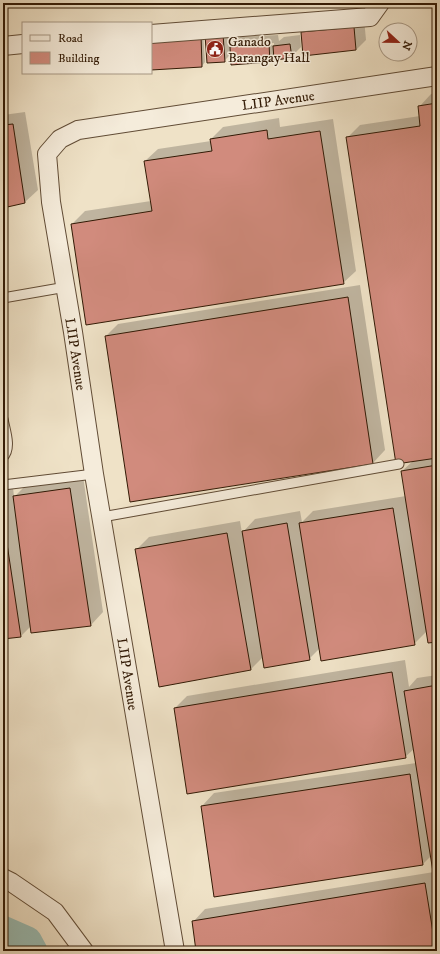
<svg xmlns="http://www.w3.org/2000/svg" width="440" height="954" font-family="'IM FELL DW Pica',serif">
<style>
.shadow{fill:#0003;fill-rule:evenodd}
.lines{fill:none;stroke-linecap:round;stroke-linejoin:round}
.river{stroke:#9abeb6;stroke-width:27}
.building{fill:#d18b7d;stroke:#321a05}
.lane-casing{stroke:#614c36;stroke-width:11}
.street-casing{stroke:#614c36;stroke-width:20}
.lane{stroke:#f5ecdb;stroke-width:9}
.street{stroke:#f5ecdb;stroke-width:18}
.labels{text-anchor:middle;stroke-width:3;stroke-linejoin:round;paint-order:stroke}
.poi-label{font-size:14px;fill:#321a05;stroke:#f5ecdb;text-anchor:start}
.street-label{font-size:14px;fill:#321a05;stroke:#f5ecdb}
</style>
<rect width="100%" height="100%" fill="#efe2c7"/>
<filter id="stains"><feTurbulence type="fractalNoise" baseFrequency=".005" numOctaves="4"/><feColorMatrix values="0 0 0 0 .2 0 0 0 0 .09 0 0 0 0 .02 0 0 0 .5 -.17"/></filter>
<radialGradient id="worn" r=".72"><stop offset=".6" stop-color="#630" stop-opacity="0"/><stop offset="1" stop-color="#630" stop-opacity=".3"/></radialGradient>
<g class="shadow">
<path d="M 364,18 L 366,40 L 356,50 L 302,33 L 312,23 Z"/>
<path d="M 235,22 L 237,41 L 240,37 L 278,35 L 279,41 L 284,37 L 300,35 L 301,47 L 291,57 L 275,57 L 270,62 L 231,54 L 224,61 L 206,36 ZM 274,43 L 274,45 L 240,47 L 240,45 Z"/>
<path d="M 203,32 L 205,62 L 202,66 L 151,69 Z"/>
<path d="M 437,93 L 437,641 L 427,631 L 414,644 L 320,648 L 309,659 L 263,657 L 251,669 L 160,686 L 136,550 L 149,537 L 240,521 L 242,533 L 255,519 L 300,511 L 302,522 L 313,511 L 406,496 L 402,471 L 413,461 L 347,138 L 360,125 L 420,116 L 419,107 L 431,94 Z"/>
<path d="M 25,112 L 38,190 L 25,202 L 3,207 L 3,115 Z"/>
<path d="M 279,118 L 280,127 L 333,119 L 356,271 L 343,283 L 72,224 L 85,211 L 151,201 L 145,161 L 158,149 L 211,141 L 211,139 L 223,127 Z"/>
<path d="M 360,285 L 385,450 L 373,463 L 131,501 L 106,336 L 118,324 Z"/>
<path d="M 3,397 L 7,423 L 3,427 Z"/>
<path d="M 83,476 L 103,612 L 91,625 L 32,632 L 31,626 L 21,636 L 3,638 L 3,489 L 13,487 L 14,497 L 27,484 Z"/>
<path d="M 405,660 L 409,687 L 417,678 L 437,675 L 437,951 L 197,951 L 193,922 L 205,909 L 434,872 L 431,856 L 423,864 L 202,806 L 214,793 L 416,763 L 414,749 L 405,757 L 175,708 L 187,696 Z"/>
</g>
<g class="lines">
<path class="river" d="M 3,929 L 28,940 L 34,951"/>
</g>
<g class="building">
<path d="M 354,27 L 356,50 L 303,56 L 301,32 Z"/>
<path d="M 223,34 L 225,62 L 207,63 L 205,35 Z"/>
<path d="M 201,35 L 202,67 L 151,70 L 151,38 Z"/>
<path d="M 269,44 L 270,62 L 231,65 L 230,47 Z"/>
<path d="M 290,44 L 292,58 L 274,60 L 273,46 Z"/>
<path d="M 437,103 L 437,458 L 396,464 L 346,137 L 420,126 L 418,106 Z"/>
<path d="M 13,124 L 25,203 L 3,208 L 3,125 Z"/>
<path d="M 267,130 L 268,139 L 320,131 L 344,284 L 86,325 L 71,224 L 152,211 L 144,161 L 212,151 L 210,139 Z"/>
<path d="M 348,297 L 373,464 L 130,502 L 105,336 Z"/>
<path d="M 437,465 L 437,642 L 428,643 L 401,471 Z"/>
<path d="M 70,488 L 91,626 L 31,633 L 13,496 Z"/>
<path d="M 393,508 L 415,645 L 321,661 L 299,523 Z"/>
<path d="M 3,517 L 21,637 L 3,639 Z"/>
<path d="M 287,523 L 310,660 L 264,668 L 242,531 Z"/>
<path d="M 227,533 L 251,670 L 159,687 L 135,549 Z"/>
<path d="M 392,672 L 406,758 L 187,794 L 174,708 Z"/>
<path d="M 437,685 L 437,897 L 404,691 Z"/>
<path d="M 410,774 L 423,865 L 214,897 L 201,806 Z"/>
<path d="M 425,883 L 436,951 L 196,951 L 192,921 Z"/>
</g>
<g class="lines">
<defs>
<g id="lane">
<path d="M 3,298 L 66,287"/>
<path d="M 3,419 C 5,430 12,448 3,457"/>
<path d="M 3,485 L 94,474"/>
<path d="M 102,517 L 399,464"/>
</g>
<g id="street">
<path d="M 151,34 L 370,17 L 380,3"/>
<path d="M 3,46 L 23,44"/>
<path d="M 3,878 L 11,882 L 55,912 L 84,951"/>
<path d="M 175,951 L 94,474 L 73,332 L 51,202 L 47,154 L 60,139 L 78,130 L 437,76"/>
</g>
</defs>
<use href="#lane" class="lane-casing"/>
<use href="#street" class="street-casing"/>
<use href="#lane" class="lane"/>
<use href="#street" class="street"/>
</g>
<defs>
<symbol id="civic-disc" viewBox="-11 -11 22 22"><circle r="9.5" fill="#8f2418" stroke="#f5ecdb"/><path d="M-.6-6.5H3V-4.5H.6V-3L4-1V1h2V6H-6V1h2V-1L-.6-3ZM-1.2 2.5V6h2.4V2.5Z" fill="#fff"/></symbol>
</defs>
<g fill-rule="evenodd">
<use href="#civic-disc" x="205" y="39" width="20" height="20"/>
</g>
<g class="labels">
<g class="poi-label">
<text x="228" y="46">Ganado<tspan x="228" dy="16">Barangay Hall</tspan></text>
</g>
<g class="street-label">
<text transform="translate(278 100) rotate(-8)" y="5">LIIP Avenue</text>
<text transform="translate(76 354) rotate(81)" y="5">LIIP Avenue</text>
<text transform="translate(128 674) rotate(81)" y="5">LIIP Avenue</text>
</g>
</g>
<rect width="440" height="954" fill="none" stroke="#efe2c7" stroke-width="16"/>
<rect x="4" y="4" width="432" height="946" fill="none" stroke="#321a05" stroke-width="2"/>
<rect x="8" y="8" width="424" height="938" fill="none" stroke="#321a05"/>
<rect x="22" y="22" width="130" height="52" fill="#f5ecdb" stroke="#a79885"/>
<rect x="30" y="35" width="20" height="6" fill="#f5ecdb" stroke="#a79885"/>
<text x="58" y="42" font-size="12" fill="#321a05">Road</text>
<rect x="30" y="52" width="20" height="12" fill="#d18b7d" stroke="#a79885"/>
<text x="58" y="62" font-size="12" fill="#321a05">Building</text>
<g transform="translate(398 42) rotate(112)"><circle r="19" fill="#f5ecdb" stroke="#a79885"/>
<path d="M0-3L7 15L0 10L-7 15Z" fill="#8f2418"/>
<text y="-6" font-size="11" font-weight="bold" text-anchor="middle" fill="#321a05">N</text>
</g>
<rect width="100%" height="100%" filter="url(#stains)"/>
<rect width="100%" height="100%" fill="url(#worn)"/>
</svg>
